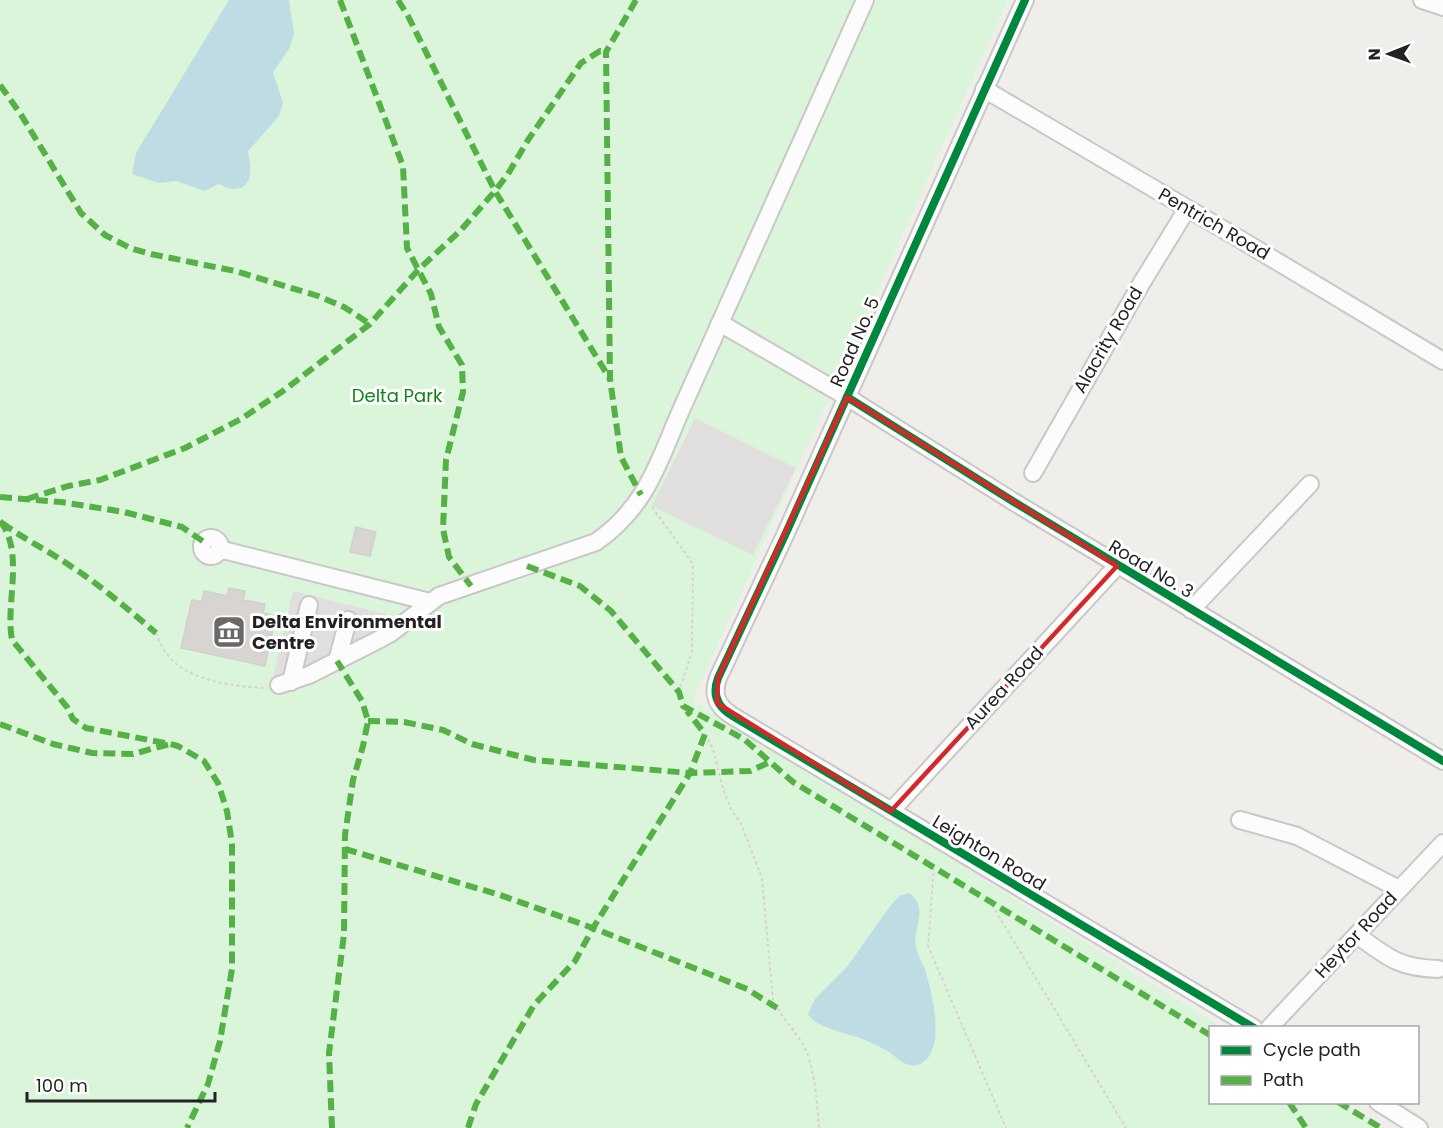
<svg xmlns="http://www.w3.org/2000/svg" width="1443" height="1128" font-family="Poppins,sans-serif">
<style>
.park{fill:#daf5da}
.parking{fill:#e0dfde}
.water{fill:#bfdbe3}
.building{fill:#d7d4d2;stroke:#d3d0cc;stroke-width:1.5}
.lines{fill:none;stroke-linecap:round;stroke-linejoin:round}
.minor-casing{stroke:#c9c8c7;stroke-width:20}
.path{stroke:#dccecd;stroke-width:2;stroke-dasharray:3 3;stroke-linecap:butt}
.minor{stroke:#fdfcfc;stroke-width:16}
.quiet{stroke:#55b145;stroke-width:6;stroke-dasharray:12 6;stroke-linecap:butt}
.cycleway-casing{stroke:#fff;stroke-width:11}
.cycleway{stroke:#00873e;stroke-width:8}
.marked{fill:none;stroke:#d62828;stroke-width:4.5;stroke-linejoin:round}
.labels{text-anchor:middle;stroke-width:6;stroke-linejoin:round;paint-order:stroke}
.street-label{font-size:18px;fill:#222;stroke:#fff}
.park-label{font-size:18px;fill:#0c8416;stroke:#fff}
.poi-label{font-size:18px;font-weight:bold;fill:#222;stroke:#fff;text-anchor:start}
</style>
<rect width="100%" height="100%" fill="#f0eeeb"/>
<path class="park" d="M 0,0 L 1008,0 L 693,700 L 1222,1027 L 1210,1028 L 1210,1102 L 1343,1103 L 1384,1128 L 0,1128 Z"/>
<g class="parking">
<path d="M 695,418 L 796,468 L 753,555 L 652,506 Z"/>
<path d="M 293,591 L 401,618 L 406,636 L 277,692 L 273,678 Z"/>
</g>
<g class="water">
<path d="M 229,0 L 289,0 L 294,34 L 289,49 L 273,72 L 283,103 L 279,116 L 248,151 C 251,166 255,190 232,189 C 228,189 222,185 218,184 L 205,191 L 176,181 L 159,183 L 132,174 L 136,153 Z"/>
<path d="M 909,893 C 930,908 912,926 916,947 C 918,957 925,966 927,977 C 933,998 947,1056 917,1065 C 904,1068 895,1055 886,1050 C 879,1046 871,1043 865,1040 C 849,1033 815,1028 808,1014 L 815,999 L 847,967 L 891,905 L 899,896 Z"/>
</g>
<g class="building">
<path d="M 356,527 L 376,532 L 370,556 L 350,552 Z"/>
<path d="M 229,588 L 245,591 L 243,600 L 265,604 L 263,613 L 276,616 L 265,666 L 181,648 L 192,600 L 202,602 L 204,591 L 227,596 Z"/>
</g>
<g class="lines">
<defs>
<g id="minor">
<path d="M 1025,0 L 786,533 L 718,678 C 712,694 717,706 731,715 L 1254,1028"/>
<path d="M 1422,0 L 1443,7"/>
<path d="M 984,89 L 1243,241 L 1443,361"/>
<path d="M 720,323 L 865,0"/>
<path d="M 1033,473 L 1141,284 L 1187,209"/>
<circle cx="211" cy="547" r="9"/>
<path d="M 219,549 L 430,602"/>
<path d="M 1191,610 L 1310,484"/>
<path d="M 337,661 L 348,620"/>
<path d="M 291,682 L 309,605"/>
<path d="M 279,685 L 309,675 L 380,639 L 391,633 L 439,596 L 596,542 C 639,512 654,476 673,429 C 688,393 705,358 720,323 L 847,397 L 1014,502 L 1443,761"/>
<path d="M 891,811 L 1117,566"/>
<path d="M 1240,820 L 1297,836 L 1399,889"/>
<path d="M 1357,935 C 1387,957 1399,968 1438,969"/>
<path d="M 1269,1028 L 1443,843"/>
<path d="M 1378,1102 L 1419,1128"/>
</g>
</defs>
<use href="#minor" class="minor-casing"/>
<g class="path">
<path d="M 652,507 L 693,564 L 692,652 L 679,692"/>
<path d="M 156,633 C 159,640 162,648 167,654 C 185,681 237,687 267,688"/>
<path d="M 705,734 L 713,749 L 723,789 L 731,809 L 741,824 L 762,878 L 773,1000 C 780,1015 791,1026 800,1040 C 815,1061 817,1102 819,1128"/>
<path d="M 934,867 L 928,946 L 1006,1128"/>
<path d="M 989,900 L 1126,1128"/>
</g>
<use href="#minor" class="minor"/>
<g class="quiet">
<path d="M 340,0 L 403,166 L 407,248 L 431,294 L 439,327 L 462,365 L 463,392 L 446,460 L 443,529 L 449,557 L 471,586"/>
<path d="M 398,0 L 408,16 L 495,191 L 610,379"/>
<path d="M 636,0 L 606,52 L 610,379 L 621,457 L 641,495"/>
<path d="M 0,85 L 20,113 L 81,213 L 105,235 L 130,248 L 151,254 L 235,271 L 318,296 L 344,307 L 370,324"/>
<path d="M 0,497 L 61,502 L 124,512 L 182,527 L 204,542"/>
<path d="M 27,499 L 68,486 L 100,480 L 185,448 L 241,419 L 283,391 L 370,324 L 418,270 L 461,230 L 495,191 L 508,174 L 528,140 L 581,63 L 600,51 L 606,52"/>
<path d="M 0,521 C 25,552 5,604 12,640 L 67,707 L 73,719 L 86,728 L 170,744 L 178,746 L 204,761 L 218,783 L 227,811 L 232,844 L 232,969 L 220,1041 L 208,1084 L 187,1128"/>
<path d="M 2,523 C 24,539 47,550 69,565 C 100,585 128,609 156,633"/>
<path d="M 527,566 L 580,586 L 611,611 L 679,692 L 683,706 L 744,739 L 793,782 L 1210,1035"/>
<path d="M 368,721 L 404,722 L 443,730 L 472,744 L 534,760 L 690,773 L 750,771 L 770,762"/>
<path d="M 0,724 L 53,744 L 92,753 L 133,754 L 170,744"/>
<path d="M 345,849 L 500,895 L 593,928 L 747,989 L 777,1008"/>
<path d="M 1289,1102 L 1306,1128"/>
<path d="M 1338,1102 L 1381,1128"/>
<path d="M 332,1128 L 329,1053 L 344,934 L 345,835 L 353,780 L 363,746 L 368,721 L 362,701 L 337,661"/>
<path d="M 468,1128 L 476,1104 L 534,1005 L 575,961 L 593,928 L 690,773 L 705,734 L 687,711"/>
</g>
<defs>
<g id="cycleway">
<path d="M 1025,0 L 786,533 L 718,678 C 712,694 717,706 731,715 L 1254,1028"/>
<path d="M 847,397 L 1014,502 L 1443,761"/>
</g>
</defs>
<use href="#cycleway" class="cycleway-casing"/>
<use href="#cycleway" class="cycleway"/>
</g>
<path class="marked" d="M 847,397 L 1117,566 L 891,811 L 717,703 L 718,678 Z"/>
<defs>
<symbol id="museum-square" viewBox="-11 -11 22 22"><rect x="-9" y="-9" width="18" height="18" rx="4" fill="#6a6968" stroke="#fff"/><path d="M0-6L6-3V-2H-6V-3ZM-5-1h2V3h-2ZM-1-1h2V3h-2ZM3-1h2V3H3ZM-6 4H6V6H-6Z" fill="#fff"/></symbol>
</defs>
<g fill-rule="evenodd">
<use href="#museum-square" x="210" y="613" width="38" height="38"/>
</g>
<g class="labels">
<g class="street-label">
<text transform="translate(1214 224) rotate(30)" y="6">Pentrich Road</text>
<text transform="translate(1108 340) rotate(-60)" y="6">Alacrity Road</text>
<text transform="translate(855 342) rotate(-66)" y="6">Road No. 5</text>
<text transform="translate(1151 569) rotate(31)" y="6">Road No. 3</text>
<text transform="translate(1004 688) rotate(-47)" y="6">Aurea Road</text>
<text transform="translate(989 853) rotate(31)" y="6">Leighton Road</text>
<text transform="translate(1356 935) rotate(-47)" y="6">Heytor Road</text>
</g>
<g class="park-label">
<text x="397" y="402">Delta Park</text>
</g>
<g class="poi-label">
<text x="252" y="628">Delta Environmental<tspan x="252" dy="21">Centre</tspan></text>
</g>
</g>
<rect x="1209" y="1026" width="210" height="78" fill="#ffffff" stroke="#a7a7a7" stroke-width="1.5"/>
<rect x="1221" y="1046" width="30" height="9" fill="#00873e" stroke="#a7a7a7" stroke-width="1.5"/>
<text x="1263" y="1056" font-size="18" fill="#222222">Cycle path</text>
<rect x="1221" y="1076" width="30" height="9" fill="#55b145" stroke="#a7a7a7" stroke-width="1.5"/>
<text x="1263" y="1086" font-size="18" fill="#222222">Path</text>
<g transform="translate(1389 54) rotate(269)" stroke="#ffffff" stroke-width="4.5" paint-order="stroke">
<path d="M0-4.5L10 22L0 15L-10 22Z" fill="#222222"/>
<text y="-9" font-size="16" font-weight="bold" text-anchor="middle" fill="#222222">N</text>
</g>
<path d="M27 1092v9h188v-9" fill="none" stroke="#222222" stroke-width="3"/>
<text x="36" y="1092" font-size="18" fill="#222222" stroke="#ffffff" stroke-width="4.5" paint-order="stroke">100 m</text>
</svg>
